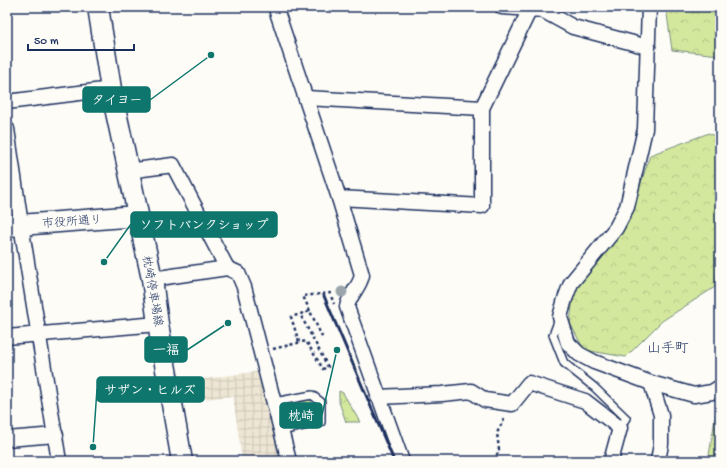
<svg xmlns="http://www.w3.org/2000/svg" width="727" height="468" font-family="'Gochi Hand','Klee One',sans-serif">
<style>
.industrial{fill:url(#industrial-grid)}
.grass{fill:#d3e89d;stroke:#778c7e}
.forest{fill:url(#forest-crowns);stroke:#778c7e}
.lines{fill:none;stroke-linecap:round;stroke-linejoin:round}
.lane-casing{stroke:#1b2f5e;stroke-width:10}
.street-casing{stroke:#1b2f5e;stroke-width:17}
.secondary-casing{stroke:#1b2f5e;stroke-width:23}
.path{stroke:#1b2f5e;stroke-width:2.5;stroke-dasharray:3 3;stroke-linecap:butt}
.lane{stroke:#fdfcf7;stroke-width:7}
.street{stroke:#fdfcf7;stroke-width:14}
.secondary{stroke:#fdfcf7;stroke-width:20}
.rail{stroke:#1b2f5e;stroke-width:3}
.tree{fill:#9aa5ac}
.labels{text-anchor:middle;stroke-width:4;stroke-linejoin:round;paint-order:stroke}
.street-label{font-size:12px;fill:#1b2f5e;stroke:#fdfcf7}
.quarter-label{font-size:14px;fill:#1b2f5e;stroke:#fdfcf7}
.leader{fill:none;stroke:#0f766e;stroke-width:1.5}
.callout-dot{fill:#0f766e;stroke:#fdfcf7;stroke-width:1.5}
.callout{fill:#0f766e;stroke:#0f766e;stroke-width:1.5}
.callout-label{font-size:13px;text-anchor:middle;font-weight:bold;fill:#fff}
</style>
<defs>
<pattern id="industrial-grid" width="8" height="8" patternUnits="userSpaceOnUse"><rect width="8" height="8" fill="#eee6d4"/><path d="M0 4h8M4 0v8" fill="none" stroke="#ccc6b8"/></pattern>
<pattern id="forest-crowns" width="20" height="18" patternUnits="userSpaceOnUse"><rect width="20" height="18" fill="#d3e89d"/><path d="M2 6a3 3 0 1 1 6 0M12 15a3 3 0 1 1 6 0" fill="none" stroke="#b5c78a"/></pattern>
</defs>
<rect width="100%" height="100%" fill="#fdfcf7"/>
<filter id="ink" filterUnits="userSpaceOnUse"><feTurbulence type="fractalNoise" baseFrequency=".025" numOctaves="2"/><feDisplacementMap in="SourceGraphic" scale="8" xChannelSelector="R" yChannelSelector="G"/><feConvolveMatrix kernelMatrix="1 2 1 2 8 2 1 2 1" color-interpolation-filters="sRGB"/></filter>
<g filter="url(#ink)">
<path class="industrial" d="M 260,371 L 283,461 L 242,461 L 233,396 L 194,400 L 189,381 Z"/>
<path class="grass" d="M 311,400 L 311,405 L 286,410 L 287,419 L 285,420 L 282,406 Z"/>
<g class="forest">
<path d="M 666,7 L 720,7 L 720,55 L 672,50 Z"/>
<path d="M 709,133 L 720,140 L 720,249 L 715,287 L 662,321 L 626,357 L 584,350 L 570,323 L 574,288 L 630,217 L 650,155 Z"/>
<path d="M 339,391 L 343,393 L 360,422 L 346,422 L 339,402 Z"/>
<path d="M 720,400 L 720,461 L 708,461 L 718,402 Z"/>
</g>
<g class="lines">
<defs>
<g id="lane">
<path d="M 559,319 L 553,335 L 564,363 L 594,387 L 626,418 L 620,428"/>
<path d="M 274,402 L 312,395 L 321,402 L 321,422 L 281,431"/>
</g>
<g id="street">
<path d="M 276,7 L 277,12 L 339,198 L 482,206 L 482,108 L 531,7"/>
<path d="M 502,7 L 542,10 L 573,27 L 648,47"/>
<path d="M 649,7 L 645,129 L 627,207 L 616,228 L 571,283 L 565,299 L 560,317 L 568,343 L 579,354 L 594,362 L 651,383 L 694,395 L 712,392 L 720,387"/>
<path d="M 306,98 L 482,108"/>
<path d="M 7,102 L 111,89"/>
<path d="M 7,129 L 21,225 L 59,461"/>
<path d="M 128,171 L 173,165 L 227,268 L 152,279"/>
<path d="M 339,198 L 362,275 C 360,287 349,295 347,307 L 402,461"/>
<path d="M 227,268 L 238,273 L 244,287 L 289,461"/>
<path d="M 7,337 L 158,324"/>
<path d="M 651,383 L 661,415 L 661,444 L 658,461"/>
<path d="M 378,397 L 442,394 L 471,391 L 485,400 L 512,404 L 529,383 L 585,401 L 620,428 L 611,461"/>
<path d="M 7,439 L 56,435"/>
</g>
<g id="secondary">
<path d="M 98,7 L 111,89 L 152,279 L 158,324 L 182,461"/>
<path d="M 7,226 L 137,216"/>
</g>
</defs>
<use href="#lane" class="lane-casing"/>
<use href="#street" class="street-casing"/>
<use href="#secondary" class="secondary-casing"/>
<g class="path">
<path d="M 310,311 L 303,296 L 330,293 L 334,304"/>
<path d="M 299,342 L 291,317 L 310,311 L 323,339"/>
<path d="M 273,349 L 306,341 L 323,369 L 328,367 L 300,314"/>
<path d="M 494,461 L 499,450 L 497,433 L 505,417"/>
</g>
<use href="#lane" class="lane"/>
<use href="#street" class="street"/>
<use href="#secondary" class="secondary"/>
<path class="rail" d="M 324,296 L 394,461"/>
</g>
<circle class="tree" cx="342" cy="292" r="5.5"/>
</g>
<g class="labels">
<g class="street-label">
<text transform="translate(72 221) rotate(-4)" y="4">市役所通り</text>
<text transform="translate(153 291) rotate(80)" y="4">枕崎停車場線</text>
</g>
<g class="quarter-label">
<text x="668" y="352">山手町</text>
</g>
</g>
<path class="leader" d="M211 55L150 100M104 262L131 224M228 323L187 350M93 447L97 389M337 350L322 415"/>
<g class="callout-dot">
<circle cx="211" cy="55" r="4"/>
<circle cx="104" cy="262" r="4"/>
<circle cx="228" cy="323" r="4"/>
<circle cx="93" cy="447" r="4"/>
<circle cx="337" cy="350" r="4"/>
</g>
<g class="callout">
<rect x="83" y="87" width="67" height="25" rx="4"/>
<rect x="131" y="212" width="146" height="25" rx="4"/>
<rect x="145" y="337" width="42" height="25" rx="4"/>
<rect x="97" y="377" width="107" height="25" rx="4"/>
<rect x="280" y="403" width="42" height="25" rx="4"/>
</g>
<g class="callout-label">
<text x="117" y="104">タイヨー</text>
<text x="204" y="229">ソフトバンクショップ</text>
<text x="166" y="354">一福</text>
<text x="150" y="394">サザン・ヒルズ</text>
<text x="301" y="420">枕崎</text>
</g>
<rect width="727" height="468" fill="none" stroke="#fdfcf7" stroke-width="24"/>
<rect x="12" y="12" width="703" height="444" fill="none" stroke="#1b2f5e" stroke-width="1.5" filter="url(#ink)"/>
<path d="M28 44v6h106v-6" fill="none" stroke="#1b2f5e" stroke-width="2"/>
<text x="34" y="44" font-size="12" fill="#1b2f5e" stroke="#fdfcf7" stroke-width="3" paint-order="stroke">50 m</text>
</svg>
